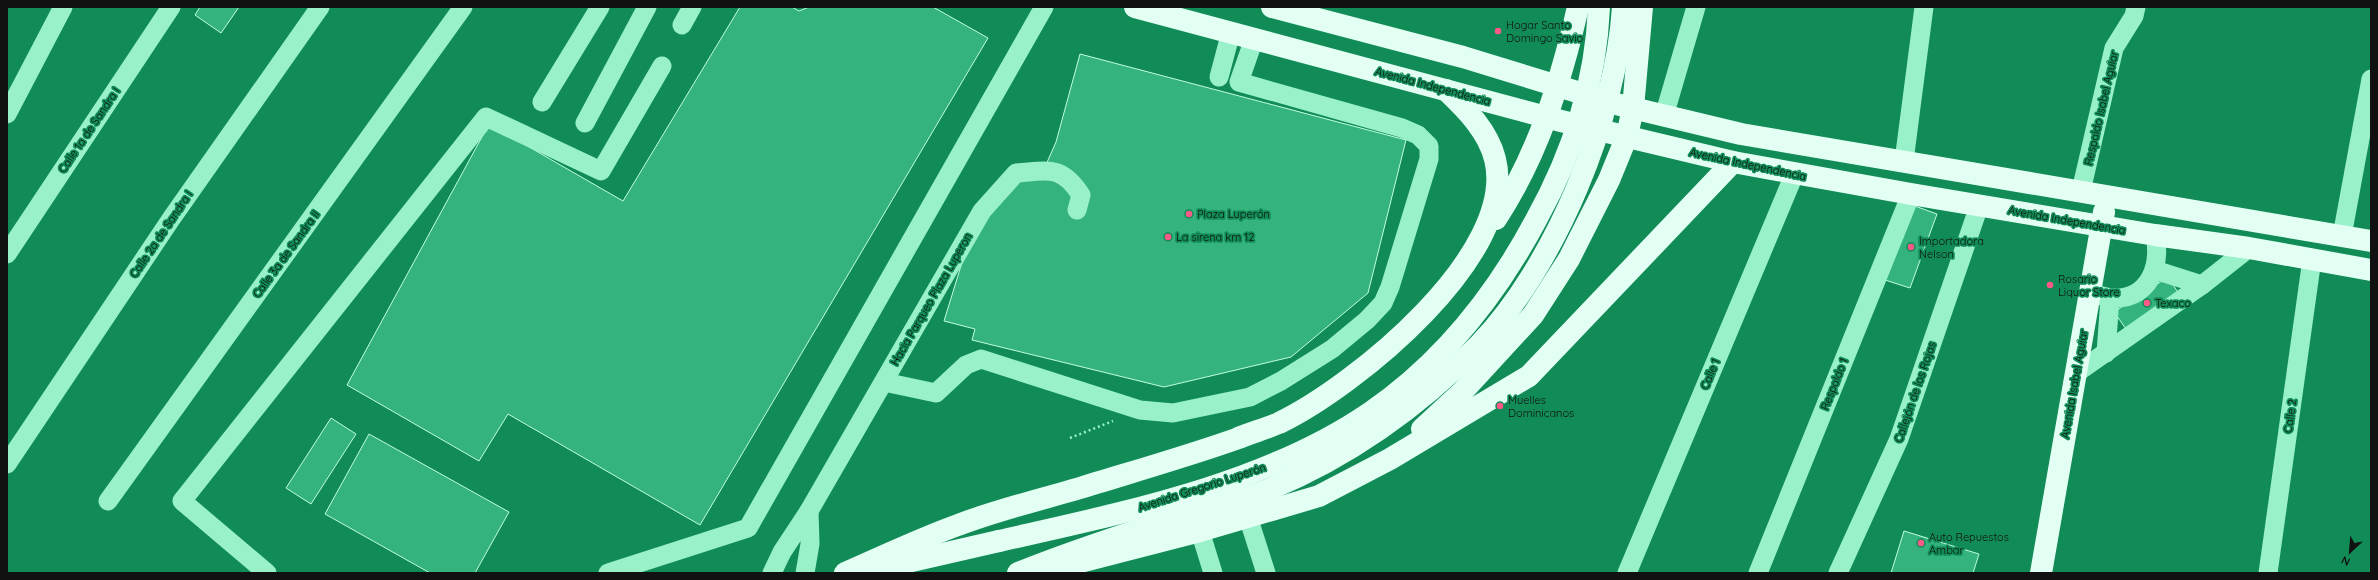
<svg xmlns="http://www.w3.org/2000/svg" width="2378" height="580" font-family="Quicksand,sans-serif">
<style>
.building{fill:#35b37c;stroke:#bffde1}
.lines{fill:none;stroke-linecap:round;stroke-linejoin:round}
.path{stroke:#99f1ca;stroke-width:2.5;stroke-dasharray:2 3;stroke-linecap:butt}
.minor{stroke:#99f1ca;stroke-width:19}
.major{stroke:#e3fff4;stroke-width:22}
.major-bridge{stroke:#e3fff4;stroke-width:22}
.poi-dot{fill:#ff5988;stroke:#118c57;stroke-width:1.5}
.labels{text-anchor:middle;stroke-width:3.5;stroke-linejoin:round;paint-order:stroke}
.poi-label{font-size:11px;fill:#111;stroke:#118c57;text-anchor:start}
.street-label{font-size:11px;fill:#111;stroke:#118c57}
</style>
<rect width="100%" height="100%" fill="#118c57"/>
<g class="building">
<path d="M 200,7 L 239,7 L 221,33 L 195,15 Z"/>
<path d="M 740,7 L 792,7 L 799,11 L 809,7 L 933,7 L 988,38 L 700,525 L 508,414 L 479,461 L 347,385 L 489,124 L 623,201 Z"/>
<path d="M 1080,54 L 1406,140 L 1368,293 L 1291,357 L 1164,387 L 972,340 L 975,329 L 944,321 L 964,256 L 1014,171 L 1045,167 L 1056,142 Z"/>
<path d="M 1912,205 L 1937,214 L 1910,288 L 1885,280 Z"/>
<path d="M 2168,277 L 2179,294 L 2126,329 L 2114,312 Z"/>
<path d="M 331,418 L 356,434 L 311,504 L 286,488 Z"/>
<path d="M 369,434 L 509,512 L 475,573 L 430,573 L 325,514 Z"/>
<path d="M 1904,531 L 1979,554 L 1973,573 L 1891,573 Z"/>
</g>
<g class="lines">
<path class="path" d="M 1070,438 L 1113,421"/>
<g class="minor">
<path d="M 682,25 L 692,7"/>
<path d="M 1219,77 L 1231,32"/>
<path d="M 542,102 L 600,7"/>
<path d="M 7,114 L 63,7"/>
<path d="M 1664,116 L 1696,7"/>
<path d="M 585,123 L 647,7"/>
<path d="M 1904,161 L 1924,7"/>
<path d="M 2081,191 L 2114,48 L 2134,16 L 2136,7"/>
<path d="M 2342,236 L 2371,79"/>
<path d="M 7,254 L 171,7"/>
<path d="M 2155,270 L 2202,285"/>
<path d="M 2091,292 C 2135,312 2164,280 2155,235"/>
<path d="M 2106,353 L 2110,298"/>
<path d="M 2075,374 L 2202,285 L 2249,248"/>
<path d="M 884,382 L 936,393 L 966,365 L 981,359 L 1140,410 L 1173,413 L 1250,397 L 1281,381 L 1332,349 L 1367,320 L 1383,303 L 1390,287 L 1429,159 L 1429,146 L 1418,135 L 1402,128 L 1239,82 L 1254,39"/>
<path d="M 7,464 L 171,219 L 320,7"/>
<path d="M 108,501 L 463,7"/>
<path d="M 1248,517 L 1266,573"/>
<path d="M 1200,531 L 1213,573"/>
<path d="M 267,573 L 182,501 L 486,117 L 601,171 L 662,66"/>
<path d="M 608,573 L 748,528 L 1044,7"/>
<path d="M 772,573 L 782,552 L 809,511 L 982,211 L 1016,173 C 1047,171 1061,164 1081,195 L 1077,210"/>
<path d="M 805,573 L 810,544 L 809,511"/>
<path d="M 1627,573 L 1794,175"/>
<path d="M 1758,573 L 1911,194"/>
<path d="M 1838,573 L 1899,439 L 1979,206"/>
<path d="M 2268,573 L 2312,259"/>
</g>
<g class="major">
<path d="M 1135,7 L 1561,121 L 1733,162 L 1911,194 L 2155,235 L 2249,248 L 2371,270"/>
<path d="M 1272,7 L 1463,57 L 1620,105 L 1741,134 L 2371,241"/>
<path d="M 1496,219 C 1538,155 1561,81 1578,7"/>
<path d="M 1422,429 L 1463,391 L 1533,315 L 1569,259 L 1609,180 L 1627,136 L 1633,108 L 1642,7"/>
<path d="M 881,568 L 999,541"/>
<path d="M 1049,570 L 1200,531 L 1319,496 L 1390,459 L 1529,376 L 1733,162"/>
<path d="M 845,573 C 882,557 919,539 958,525 C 997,510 1039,500 1080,488 C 1132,472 1185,457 1236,439 C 1250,433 1265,429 1279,423 C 1354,387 1519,254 1495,159 C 1488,131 1466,109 1446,90"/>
<path d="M 2041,573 L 2104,212"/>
</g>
<g class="major-bridge">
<path d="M 999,541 C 1122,513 1265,485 1371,412 C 1441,364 1496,295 1536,220 C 1572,155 1596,82 1599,7"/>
<path d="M 1018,573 C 1071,552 1125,534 1180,517 C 1209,508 1241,501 1270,489 C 1349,456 1419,406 1479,345 C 1556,265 1616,117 1623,7"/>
</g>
</g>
<g class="poi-dot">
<circle cx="1498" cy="31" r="4"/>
<circle cx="1189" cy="214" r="4"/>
<circle cx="1168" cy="237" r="4"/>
<circle cx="1911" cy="247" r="4"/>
<circle cx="2050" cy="285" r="4"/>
<circle cx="2147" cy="303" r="4"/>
<circle cx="1500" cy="406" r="4"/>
<circle cx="1921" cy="543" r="4"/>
</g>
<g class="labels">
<g class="poi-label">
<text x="1506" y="29">Hogar Santo<tspan x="1506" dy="13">Domingo Savio</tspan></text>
<text x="1197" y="218">Plaza Luperón</text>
<text x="1176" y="241">La sirena km 12</text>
<text x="1919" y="245">Importadora<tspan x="1919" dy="13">Nelson</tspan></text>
<text x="2058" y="283">Rosario<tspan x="2058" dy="13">Liquor Store</tspan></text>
<text x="2155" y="307">Texaco</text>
<text x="1508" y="404">Muelles<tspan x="1508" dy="13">Dominicanos</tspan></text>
<text x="1929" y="541">Auto Repuestos<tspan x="1929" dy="13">Ambar</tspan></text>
</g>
<g class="street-label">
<text transform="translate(1433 86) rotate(15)" y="4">Avenida Independencia</text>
<text transform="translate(2101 108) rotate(-77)" y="4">Respaldo Isabel Aguiar</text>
<text transform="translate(89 130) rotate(-56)" y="4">Calle 1a de Sandra I</text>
<text transform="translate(1748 164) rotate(12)" y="4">Avenida Independencia</text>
<text transform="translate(2067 220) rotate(10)" y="4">Avenida Independencia</text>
<text transform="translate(161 234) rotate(-56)" y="4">Calle 2a de Sandra I</text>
<text transform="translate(286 254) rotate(-54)" y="4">Calle 3a de Sandra II</text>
<text transform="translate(931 299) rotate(-60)" y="4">Hacia Parqueo Plaza Luperon</text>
<text transform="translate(1710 374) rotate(-67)" y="4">Calle 1</text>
<text transform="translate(1834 384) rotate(-68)" y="4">Respaldo 1</text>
<text transform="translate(2074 384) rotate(-80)" y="4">Avenida Isabel Aguiar</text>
<text transform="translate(1915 392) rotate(-71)" y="4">Callejón de los Rojas</text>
<text transform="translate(2290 416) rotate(-82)" y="4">Calle 2</text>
<text transform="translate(1202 487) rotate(-18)" y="4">Avenida Gregorio Luperón</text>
</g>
</g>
<rect width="2378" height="580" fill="none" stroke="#111111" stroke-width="16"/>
<g transform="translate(2350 552) rotate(206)" stroke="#118c57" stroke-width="3" paint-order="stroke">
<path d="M0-3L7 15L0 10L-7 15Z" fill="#111111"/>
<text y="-6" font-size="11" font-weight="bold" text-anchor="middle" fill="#111111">N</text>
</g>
</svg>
